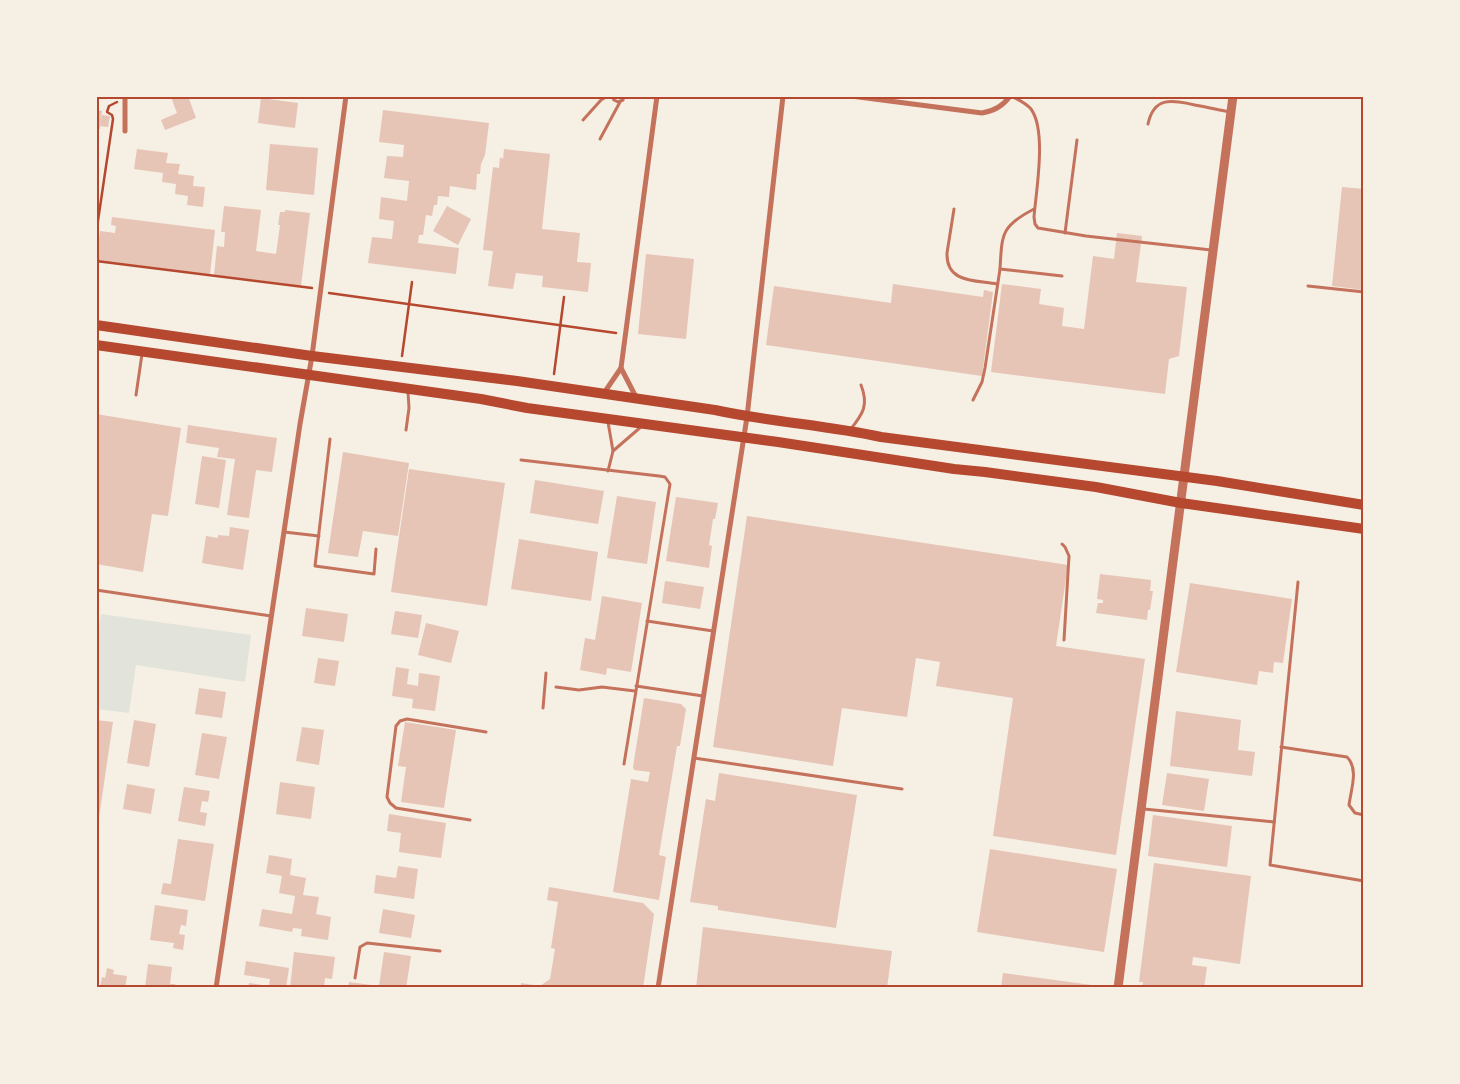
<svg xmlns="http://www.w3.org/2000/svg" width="1460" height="1084" font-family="Barlow,sans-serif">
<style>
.green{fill:#e2e4dc}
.building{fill:#e6c5b7}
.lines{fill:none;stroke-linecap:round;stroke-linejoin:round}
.path{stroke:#b5482f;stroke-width:2.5}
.service{stroke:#c5725c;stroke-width:3}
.minor{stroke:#c5725c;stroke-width:5}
.tertiary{stroke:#c5725c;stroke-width:9}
.secondary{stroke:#b5482f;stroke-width:10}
.neatline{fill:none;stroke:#b5482f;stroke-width:2}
</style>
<rect width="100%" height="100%" fill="#f6efe4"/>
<path class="green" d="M 101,614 L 251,635 L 245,682 L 136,665 L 129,713 L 96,709 L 96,647 Z"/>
<g class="building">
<path d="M 173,96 L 188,96 L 196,118 L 165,130 L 161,120 L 177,113 L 171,97 Z"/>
<path d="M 261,98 L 298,103 L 295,128 L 258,123 Z"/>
<path d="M 96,110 L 102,111 L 100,129 L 96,129 Z"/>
<path d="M 383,110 L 489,123 L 485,155 L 481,164 L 480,174 L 477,174 L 476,190 L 450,186 L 449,197 L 438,196 L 437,205 L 434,205 L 432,216 L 426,215 L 423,235 L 419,235 L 418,243 L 459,248 L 456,274 L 368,263 L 372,237 L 392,239 L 394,221 L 379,219 L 381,197 L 407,201 L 409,181 L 384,178 L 387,156 L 403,157 L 404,145 L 379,142 Z"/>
<path d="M 102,115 L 110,116 L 108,127 L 100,126 Z"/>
<path d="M 270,144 L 318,148 L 314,195 L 266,190 Z"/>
<path d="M 137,149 L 168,153 L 166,163 L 180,164 L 178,174 L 194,176 L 193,186 L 205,187 L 203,207 L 187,205 L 188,196 L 175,194 L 176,184 L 162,182 L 163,173 L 134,169 Z"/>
<path d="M 504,149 L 550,154 L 542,229 L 580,233 L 577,262 L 591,263 L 588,292 L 542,287 L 543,276 L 516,273 L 513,289 L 488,286 L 493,251 L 483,250 L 493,167 L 499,168 L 500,157 L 503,159 Z"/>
<path d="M 1342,187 L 1364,189 L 1361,217 L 1364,217 L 1364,290 L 1332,286 Z"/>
<path d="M 224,206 L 261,210 L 256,251 L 276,254 L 280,225 L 278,225 L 280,212 L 285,212 L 285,210 L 310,213 L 301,286 L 214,275 L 217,246 L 224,247 L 225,232 L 221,232 Z"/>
<path d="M 447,206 L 471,219 L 458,245 L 433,231 Z"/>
<path d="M 112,217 L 215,230 L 210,275 L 96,261 L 100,231 L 115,233 L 116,226 L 111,225 Z"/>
<path d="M 1117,233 L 1142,236 L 1136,282 L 1187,287 L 1179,356 L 1169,359 L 1165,394 L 991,372 L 1002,284 L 1041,289 L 1039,304 L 1064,308 L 1062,326 L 1084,329 L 1093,256 L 1114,259 Z"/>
<path d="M 646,254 L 694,259 L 686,339 L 638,334 Z"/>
<path d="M 893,284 L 983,297 L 984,290 L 993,292 L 982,376 L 766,345 L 774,286 L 891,303 Z"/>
<path d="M 96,414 L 181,428 L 168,516 L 152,514 L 143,572 L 96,564 Z"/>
<path d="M 188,425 L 277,438 L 272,472 L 256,470 L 249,518 L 227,515 L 235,459 L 217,457 L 219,448 L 186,443 Z"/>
<path d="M 343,452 L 409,463 L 398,536 L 363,531 L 358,557 L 328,553 Z"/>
<path d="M 202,456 L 226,460 L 219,508 L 195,504 Z"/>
<path d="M 409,469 L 505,483 L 487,606 L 391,592 Z"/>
<path d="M 535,480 L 604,491 L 598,524 L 530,513 Z"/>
<path d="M 617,496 L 656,502 L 647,564 L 607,558 Z"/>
<path d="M 676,497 L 718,503 L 715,519 L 713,519 L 709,545 L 712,546 L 709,568 L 666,561 Z"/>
<path d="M 747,516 L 1068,565 L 1056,646 L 1145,659 L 1116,855 L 993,836 L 1013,698 L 936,686 L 940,662 L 916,658 L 907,717 L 842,708 L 833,766 L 713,747 Z"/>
<path d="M 230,527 L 249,530 L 243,570 L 202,563 L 206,536 L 218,538 L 218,535 L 229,536 Z"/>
<path d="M 519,539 L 598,552 L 591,601 L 511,589 Z"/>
<path d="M 1100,574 L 1151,580 L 1150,591 L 1153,591 L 1150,610 L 1148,610 L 1147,620 L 1096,613 L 1098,603 L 1103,603 L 1103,600 L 1097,599 Z"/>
<path d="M 665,581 L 704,587 L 700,609 L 662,603 Z"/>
<path d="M 1190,583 L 1292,599 L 1283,663 L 1274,662 L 1273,673 L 1259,671 L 1257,685 L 1176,672 Z"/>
<path d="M 602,596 L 642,603 L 631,672 L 607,668 L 606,675 L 580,670 L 585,638 L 595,640 Z"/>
<path d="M 306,608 L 348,614 L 344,642 L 302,636 Z"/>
<path d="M 395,611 L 422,615 L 418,638 L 391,634 Z"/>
<path d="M 426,623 L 459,631 L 451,663 L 418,655 Z"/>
<path d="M 318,658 L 339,661 L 335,686 L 314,683 Z"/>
<path d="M 396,667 L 409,669 L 407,684 L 418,686 L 419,673 L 440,676 L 435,711 L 412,708 L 413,699 L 392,696 Z"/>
<path d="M 199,688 L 226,692 L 222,718 L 195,714 Z"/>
<path d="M 644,698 L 681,704 L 686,709 L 680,746 L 677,746 L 659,855 L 666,857 L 659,900 L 613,892 L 631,779 L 648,782 L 650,772 L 634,770 L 633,767 Z"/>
<path d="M 1176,711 L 1241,720 L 1238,750 L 1255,752 L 1252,776 L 1170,766 Z"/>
<path d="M 96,720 L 113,722 L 97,831 L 96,831 Z"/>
<path d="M 134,720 L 156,724 L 149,767 L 127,763 Z"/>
<path d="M 405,722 L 456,730 L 444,808 L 401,802 L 406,767 L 398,766 Z"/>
<path d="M 302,727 L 324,730 L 319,765 L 296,761 Z"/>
<path d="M 202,733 L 227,737 L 219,779 L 195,775 Z"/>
<path d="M 719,773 L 857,795 L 836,928 L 718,910 L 718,906 L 690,902 L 706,799 L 715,801 Z"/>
<path d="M 1167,773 L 1209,779 L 1204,811 L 1162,805 Z"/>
<path d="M 280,782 L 315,787 L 311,819 L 276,814 Z"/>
<path d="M 127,784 L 155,789 L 151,814 L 123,809 Z"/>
<path d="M 184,787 L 210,791 L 208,802 L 202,801 L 200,812 L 207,813 L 205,826 L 178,821 Z"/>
<path d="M 389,814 L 446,823 L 441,858 L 399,852 L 401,833 L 387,831 Z"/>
<path d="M 1153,815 L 1232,826 L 1227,867 L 1148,856 Z"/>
<path d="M 178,839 L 214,844 L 205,901 L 161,894 L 163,883 L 171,884 Z"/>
<path d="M 990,849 L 1117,869 L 1104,952 L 977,932 Z"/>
<path d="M 269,855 L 292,859 L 290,875 L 306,878 L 303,895 L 319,897 L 316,914 L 331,917 L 328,940 L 301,936 L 302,929 L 293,928 L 292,932 L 259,926 L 262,909 L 292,914 L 295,896 L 279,893 L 282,876 L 266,873 Z"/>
<path d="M 1154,863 L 1251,876 L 1240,964 L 1193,957 L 1192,965 L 1207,967 L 1204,988 L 1184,988 L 1163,985 L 1162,988 L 1142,988 L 1143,982 L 1139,982 Z"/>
<path d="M 398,866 L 418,869 L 414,899 L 374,893 L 376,875 L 396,878 Z"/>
<path d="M 549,887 L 643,903 L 654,914 L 643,988 L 521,988 L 521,983 L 540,986 L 550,979 L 555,949 L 551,948 L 558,902 L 547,900 Z"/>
<path d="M 155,905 L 188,910 L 186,926 L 181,925 L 179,934 L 185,935 L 183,950 L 173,948 L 174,943 L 150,940 Z"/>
<path d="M 383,909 L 415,915 L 411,938 L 379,933 Z"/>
<path d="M 703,927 L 892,951 L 887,988 L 696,988 Z"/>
<path d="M 294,952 L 335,957 L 332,979 L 325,978 L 324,988 L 290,988 Z"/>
<path d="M 384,952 L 411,956 L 406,988 L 348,988 L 349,982 L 379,986 Z"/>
<path d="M 246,961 L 289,968 L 286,988 L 248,988 L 249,983 L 269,986 L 270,979 L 244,975 Z"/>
<path d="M 148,964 L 172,967 L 170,984 L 175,984 L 177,988 L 145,988 Z"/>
<path d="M 107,968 L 114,970 L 113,974 L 127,976 L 125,988 L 100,988 L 102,977 L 105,978 Z"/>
<path d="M 1003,973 L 1099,986 L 1099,988 L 1001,988 Z"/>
</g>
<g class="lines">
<g class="path">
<path d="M 96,234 L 113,119 L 112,115 L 107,112 L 109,106 L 117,102"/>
<path d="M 96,261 L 312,288"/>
<path d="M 329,293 L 616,333"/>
<path d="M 402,356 L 412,282"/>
<path d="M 554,374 L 564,297"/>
</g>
<g class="service">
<path d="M 612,96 L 614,100 L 618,102 L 623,100 L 624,96"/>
<path d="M 1011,96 C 1019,100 1026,103 1031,109 C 1047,131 1036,191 1034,217 L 1035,224 L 1038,228 L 1086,236 L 1211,250"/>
<path d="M 583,120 L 601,100 L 608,96"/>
<path d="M 1148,124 C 1154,96 1172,100 1195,105 C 1207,107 1219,110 1230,112"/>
<path d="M 600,139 L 620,102"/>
<path d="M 954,209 L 947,253 C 946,283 975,280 997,284"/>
<path d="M 1065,233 L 1077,140"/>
<path d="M 1000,269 C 1002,234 1001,226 1034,209"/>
<path d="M 1308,286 L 1364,292"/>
<path d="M 136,395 L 142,354"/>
<path d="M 973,400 L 982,382 L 985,368 L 1000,269 L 1062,276"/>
<path d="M 406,430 L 409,408 L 408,392"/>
<path d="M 850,430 C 863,414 869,405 861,385"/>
<path d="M 330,439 L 315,566 L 374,574 L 376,549"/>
<path d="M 613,451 L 642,426"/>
<path d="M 521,460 L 659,476 L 665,477 L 670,484 L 624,764"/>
<path d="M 608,471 L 613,451 L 608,422"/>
<path d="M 284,532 L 319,536"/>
<path d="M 1062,544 L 1065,547 L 1069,556 L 1064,640"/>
<path d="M 1298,582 L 1270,865 L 1364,881"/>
<path d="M 96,590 L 271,616"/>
<path d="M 647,621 L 713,631"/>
<path d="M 636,686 L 703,696"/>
<path d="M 556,687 L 579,690 L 602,687 L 635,691"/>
<path d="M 543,708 L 546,673"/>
<path d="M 1281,747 L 1347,757 C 1359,769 1351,789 1349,805 L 1355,813 L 1364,815"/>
<path d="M 694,758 L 902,789"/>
<path d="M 1144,809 L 1274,822"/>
<path d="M 470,820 L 396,808 L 390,803 L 387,797 L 396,726 L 400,721 L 407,719 L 486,732"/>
<path d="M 355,978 L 360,947 L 367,943 L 440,951"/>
</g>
<g class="minor">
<path d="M 851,96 L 982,113 C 995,111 1003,106 1010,96"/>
<path d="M 125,131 L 125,96"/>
<path d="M 621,368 L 637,399"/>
<path d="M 604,393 L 621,368 L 657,96"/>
<path d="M 216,988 L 300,424 L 312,356 L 346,96"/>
<path d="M 658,988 L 747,417 L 783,96"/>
</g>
<path class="tertiary" d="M 1118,988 L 1233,96"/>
<g class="secondary">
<path d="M 96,325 L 312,356 L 517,381 L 715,410 C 770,422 826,425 881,437 L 1217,481 L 1364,505"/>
<path d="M 96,345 L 481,399 L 527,408 L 778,442 L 954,469 L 985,472 L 1096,487 L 1181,503 L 1364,529"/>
</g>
</g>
<rect width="1460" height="1084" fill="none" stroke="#f6efe4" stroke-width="195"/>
<rect x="98" y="98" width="1264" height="888" class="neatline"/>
</svg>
